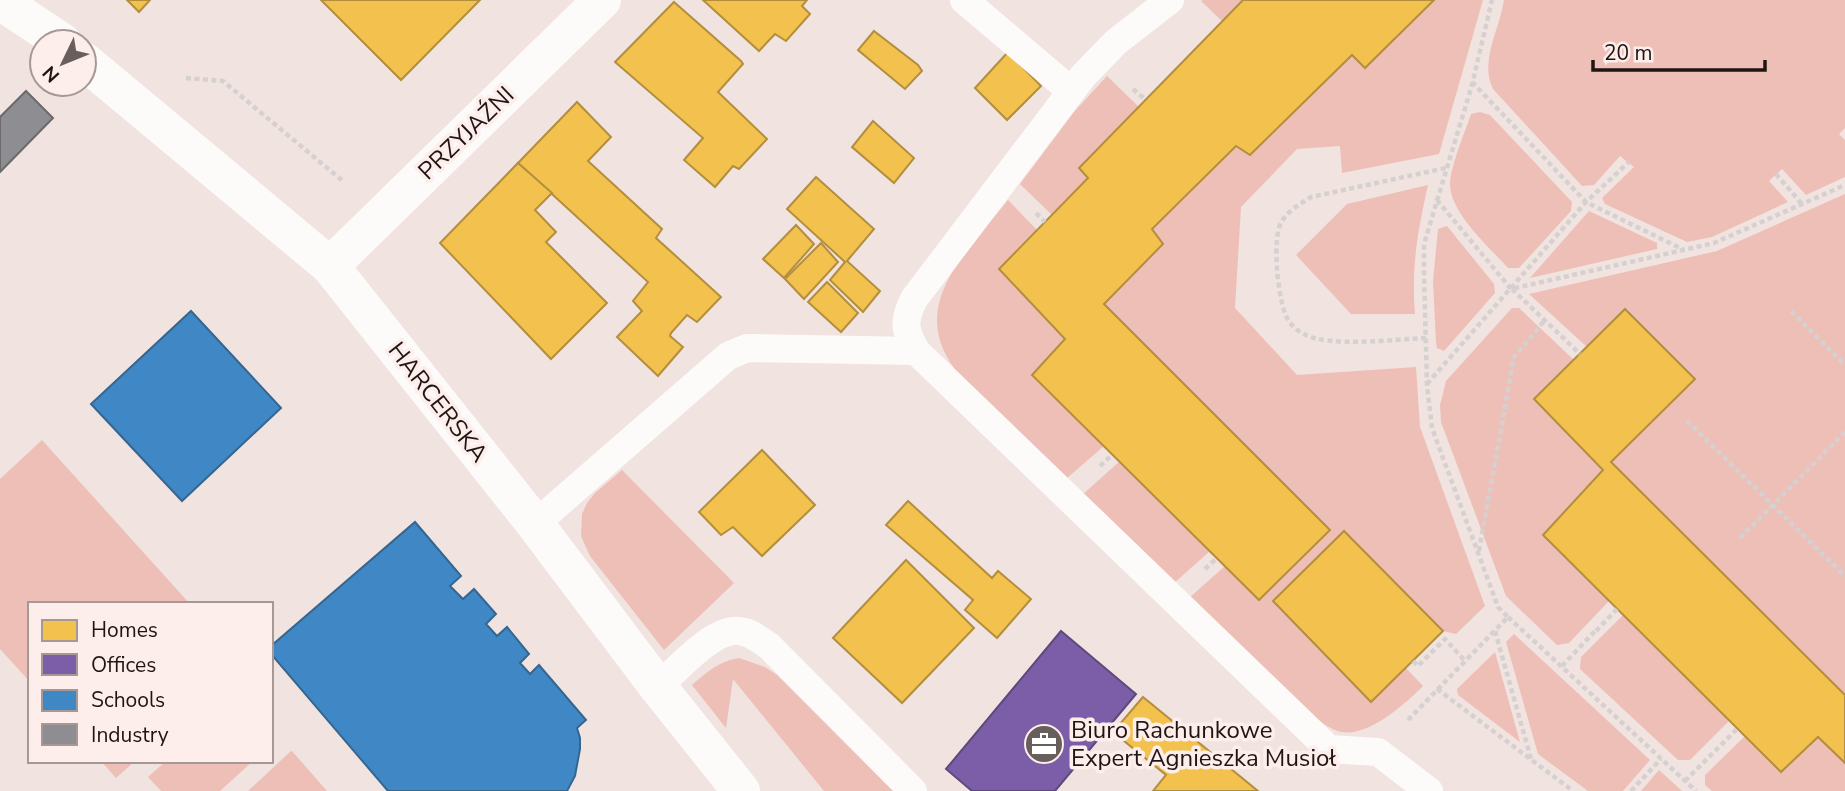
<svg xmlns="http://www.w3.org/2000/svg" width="1845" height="791" font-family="'Nunito Sans',sans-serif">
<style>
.green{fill:#eebfb6}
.homes{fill:#f2c14e;stroke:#b38e3d;stroke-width:2}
.offices{fill:#7b5ea7;stroke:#5f487b;stroke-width:2}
.schools{fill:#3f88c5;stroke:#356690;stroke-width:2}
.industry{fill:#8d8d92;stroke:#6c696c;stroke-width:2}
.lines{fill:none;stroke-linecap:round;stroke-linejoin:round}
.path{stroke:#d5d1d0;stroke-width:4.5;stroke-dasharray:5 3.5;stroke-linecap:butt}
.service{stroke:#fdfbfa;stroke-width:28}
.minor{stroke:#fdfbfa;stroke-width:38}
.labels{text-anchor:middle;stroke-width:7;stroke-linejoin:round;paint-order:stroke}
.street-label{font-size:24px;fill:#1f1614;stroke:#feeeeb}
.poi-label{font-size:24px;fill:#1f1614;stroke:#feeeeb;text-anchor:start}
</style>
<rect width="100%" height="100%" fill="#f1e3e0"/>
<g class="green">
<path d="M 1203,0 L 1243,0 L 1222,21 L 1201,1 Z"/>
<path d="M 1434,0 L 1483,0 L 1439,154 L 1342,173 L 1340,146 L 1297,149 L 1241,207 L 1235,308 L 1297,375 L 1416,367 L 1420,427 L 1485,606 L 1456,634 L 1443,631 L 1344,531 L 1273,601 L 1371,702 L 1406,668 L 1423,686 C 1406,703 1369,737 1341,732 C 1310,726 1216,626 1188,599 L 1225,566 L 1259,599 L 1330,530 L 1104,304 L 1163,244 L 1152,229 L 1236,146 L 1250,155 L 1352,55 Z"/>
<path d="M 1504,0 L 1845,0 L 1845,128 L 1839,134 L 1845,140 L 1845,177 L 1806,195 L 1782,169 L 1769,181 L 1788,202 L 1712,237 L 1687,242 L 1605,204 L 1602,198 L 1634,167 L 1620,156 L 1594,185 L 1582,186 L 1493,89 C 1479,61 1500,29 1504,0 Z"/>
<path d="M 1107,76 L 1139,107 L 1088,178 L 1052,215 L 1020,184 L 1074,112 Z"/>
<path d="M 1480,112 L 1490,115 L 1572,202 L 1571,211 L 1519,268 L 1508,268 C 1489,247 1449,212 1450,183 C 1451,165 1465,132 1471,114 Z"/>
<path d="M 1428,185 C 1418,230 1411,266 1415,314 L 1351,314 L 1296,255 L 1347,204 Z"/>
<path d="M 1845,194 L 1845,695 L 1611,462 L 1694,378 L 1625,309 L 1587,347 L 1529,294 L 1717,251 Z"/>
<path d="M 1008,200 L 1037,230 L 1065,339 L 1032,376 L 1104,446 L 1066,479 L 961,377 C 902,308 965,255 1008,200 Z"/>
<path d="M 1589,211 L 1657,243 L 1657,249 L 1530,278 Z"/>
<path d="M 1447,226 L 1494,284 L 1495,293 L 1444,351 L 1437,348 L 1436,343 L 1433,281 L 1438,229 Z"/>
<path d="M 1512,308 L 1519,308 L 1574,360 L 1535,399 L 1603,470 L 1543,535 L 1609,601 L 1569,643 L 1557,645 L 1506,596 L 1441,422 L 1440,405 L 1446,381 Z"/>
<path d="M 42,440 L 190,604 L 30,604 L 30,682 L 0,649 L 0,479 Z"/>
<path d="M 1120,461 L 1210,551 L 1173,584 L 1081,496 Z"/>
<path d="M 622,470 L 734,583 L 664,650 L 590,556 L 581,536 L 582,514 L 587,503 L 595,493 Z"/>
<path d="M 1623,615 L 1730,720 L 1690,760 L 1678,760 L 1580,669 L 1581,657 Z"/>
<path d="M 1514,634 L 1650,760 L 1623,791 L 1588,791 L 1538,754 L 1506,642 Z"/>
<path d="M 1495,652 L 1520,742 L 1458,695 L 1457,689 Z"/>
<path d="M 739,658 L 765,667 L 777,675 L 893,791 L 824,791 L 733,679 L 726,728 L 692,685 C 707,672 719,661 739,658 Z"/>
<path d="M 1745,736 L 1818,737 L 1845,763 L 1845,791 L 1712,791 L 1705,785 L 1705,775 Z"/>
<path d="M 292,751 L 327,791 L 248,791 L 291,751 Z"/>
<path d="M 101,761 L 135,761 L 116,778 Z"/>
<path d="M 166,761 L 253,761 L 220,791 L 161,791 L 148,777 Z"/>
<path d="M 1659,770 L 1682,791 L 1641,791 Z"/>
</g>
<g class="homes">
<path d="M 127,0 L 150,0 L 139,12 Z"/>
<path d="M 321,0 L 480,0 L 401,80 Z"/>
<path d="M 703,0 L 807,0 L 802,6 L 810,14 L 786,41 L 775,34 L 759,51 Z"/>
<path d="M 1243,0 L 1434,0 L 1365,68 L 1352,55 L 1250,155 L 1236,146 L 1152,229 L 1163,244 L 1104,304 L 1330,530 L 1259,600 L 1032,375 L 1065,339 L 999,269 L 1088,178 L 1079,168 Z"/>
<path d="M 674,2 L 741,61 L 743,64 L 718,92 L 767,139 L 739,169 L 733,166 L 715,187 L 684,160 L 703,138 L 615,62 Z"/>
<path d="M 874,31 L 918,65 L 922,71 L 905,89 L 858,50 Z"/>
<path d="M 1008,52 L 1041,86 L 1007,120 L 975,88 Z"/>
<path d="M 577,102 L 611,137 L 588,161 L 662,229 L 656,238 L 721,297 L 697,322 L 687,315 L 671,333 L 670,336 L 683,347 L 658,376 L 617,337 L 642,311 L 633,301 L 648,282 L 518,163 Z"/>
<path d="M 873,121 L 914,158 L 894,183 L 852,147 Z"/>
<path d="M 518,163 L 552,193 L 535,210 L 556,232 L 546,242 L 607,303 L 551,359 L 440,243 Z"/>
<path d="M 816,177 L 874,229 L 847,261 L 880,291 L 863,312 L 830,280 L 845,262 L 787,209 Z"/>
<path d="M 796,225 L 814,244 L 784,278 L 763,259 Z"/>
<path d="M 821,243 L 838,262 L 804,299 L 785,279 Z"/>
<path d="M 827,282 L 858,313 L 841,332 L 808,302 Z"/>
<path d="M 1625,309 L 1695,379 L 1611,462 L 1845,695 L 1845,763 L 1818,737 L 1781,772 L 1543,535 L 1603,470 L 1534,399 Z"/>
<path d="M 762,450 L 815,505 L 762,556 L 733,527 L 721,535 L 699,512 Z"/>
<path d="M 908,501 L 992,578 L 998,571 L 1031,599 L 997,638 L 965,610 L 973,600 L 886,525 Z"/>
<path d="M 1344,531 L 1443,631 L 1371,702 L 1273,601 Z"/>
<path d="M 906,560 L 974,628 L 902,703 L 833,638 Z"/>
<path d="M 1143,697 L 1258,791 L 1153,791 L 1166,775 L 1113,732 Z"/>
</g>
<path class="offices" d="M 1061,631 L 1136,694 L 1055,791 L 972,791 L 946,769 Z"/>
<g class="schools">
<path d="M 191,311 L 281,408 L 182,501 L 91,404 Z"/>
<path d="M 415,522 L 461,576 L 450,586 L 463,599 L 474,589 L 496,614 L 486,624 L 497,636 L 507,627 L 529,654 L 520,663 L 530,674 L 539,665 L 586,720 L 577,728 L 580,738 L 580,749 L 575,776 L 567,791 L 388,791 L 271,654 L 271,646 Z"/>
</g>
<path class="industry" d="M 26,91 L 53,118 L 0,172 L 0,117 Z"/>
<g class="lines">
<g class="path">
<path d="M 186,78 L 223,81 L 344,182"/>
<path d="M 1472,82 L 1586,202 L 1684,250"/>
<path d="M 1133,89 L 1146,100"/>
<path d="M 1776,174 L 1802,204"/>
<path d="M 1437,200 L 1511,289 L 1714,243 L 1845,185"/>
<path d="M 1036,213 L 1045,222"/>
<path d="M 1512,289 L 1580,354"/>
<path d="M 1791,311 L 1845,365"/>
<path d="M 1426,338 C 1396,339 1328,348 1304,334 C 1299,332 1291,325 1288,320 C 1278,304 1271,237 1282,221 C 1289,210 1300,204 1311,197 L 1446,168"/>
<path d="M 1427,384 L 1586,202 L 1629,162"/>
<path d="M 1687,421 L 1845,576"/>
<path d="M 1100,466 L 1112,455"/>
<path d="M 1740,538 L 1845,432"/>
<path d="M 1479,551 L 1514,357 L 1544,321"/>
<path d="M 1205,569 L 1217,558"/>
<path d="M 1508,617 L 1696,791"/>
<path d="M 1495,631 L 1531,759"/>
<path d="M 1596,631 L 1617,609"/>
<path d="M 1413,661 L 1418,666 L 1445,639 L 1465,661"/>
<path d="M 1562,666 L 1597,629"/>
<path d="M 1437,689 L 1573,791"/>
<path d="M 1408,720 L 1508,617 L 1498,607 L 1432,428 L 1427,385 L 1424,274 L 1424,244 L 1472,85 L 1492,0"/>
<path d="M 1685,781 L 1738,728"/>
<path d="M 1631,791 L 1661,759"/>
</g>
<g class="service">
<path d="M 964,0 L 1071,91"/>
<path d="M 916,351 C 904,329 903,321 914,299 L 1083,76 L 1116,42 L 1170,0"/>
<path d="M 535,524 L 728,356 L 747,348 L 916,351 L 1329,749 L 1378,752 L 1429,791"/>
<path d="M 658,687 C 677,670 713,628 739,631 C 751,632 760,640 769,646 L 913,791"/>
</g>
<g class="minor">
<path d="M 0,1 L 62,42"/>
<path d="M 84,61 L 330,266 L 535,524 L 658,687 L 741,791"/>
<path d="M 330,266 L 602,0"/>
</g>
</g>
<defs>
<symbol id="office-disc" viewBox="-11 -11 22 22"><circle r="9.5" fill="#685e5b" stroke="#feeeeb"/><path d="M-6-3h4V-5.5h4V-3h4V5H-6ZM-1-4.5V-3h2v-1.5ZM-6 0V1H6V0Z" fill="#fff"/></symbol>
</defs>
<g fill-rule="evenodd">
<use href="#office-disc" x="1022" y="722" width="44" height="44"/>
</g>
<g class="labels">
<g class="street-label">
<text transform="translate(466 133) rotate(-44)" y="8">PRZYJAŹNI</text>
<text transform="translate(438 402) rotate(52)" y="8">HARCERSKA</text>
</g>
<g class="poi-label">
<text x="1071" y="738">Biuro Rachunkowe<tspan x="1071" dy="28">Expert Agnieszka Musioł</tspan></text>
</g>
</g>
<rect x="28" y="602" width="245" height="161" fill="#feeeeb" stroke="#a59895" stroke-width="2"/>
<rect x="42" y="620" width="35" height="21" fill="#f2c14e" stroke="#a59895" stroke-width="2"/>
<text x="91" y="637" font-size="21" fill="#1f1614">Homes</text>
<rect x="42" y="654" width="35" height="21" fill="#7b5ea7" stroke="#a59895" stroke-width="2"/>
<text x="91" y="672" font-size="21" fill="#1f1614">Offices</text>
<rect x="42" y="690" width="35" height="21" fill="#3f88c5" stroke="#a59895" stroke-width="2"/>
<text x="91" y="707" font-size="21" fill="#1f1614">Schools</text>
<rect x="42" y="724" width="35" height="21" fill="#8d8d92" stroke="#a59895" stroke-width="2"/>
<text x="91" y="742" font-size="21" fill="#1f1614">Industry</text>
<g transform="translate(63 63) rotate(227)"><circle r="33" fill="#feeeeb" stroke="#a59895" stroke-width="2"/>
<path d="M0-5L12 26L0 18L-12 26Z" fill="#685e5b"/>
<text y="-10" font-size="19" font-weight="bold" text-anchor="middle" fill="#1f1614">N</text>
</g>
<path d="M1593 60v10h172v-10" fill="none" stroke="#1f1614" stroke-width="3.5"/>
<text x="1604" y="60" font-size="21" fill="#1f1614" stroke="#feeeeb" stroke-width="5" paint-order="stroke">20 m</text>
</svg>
